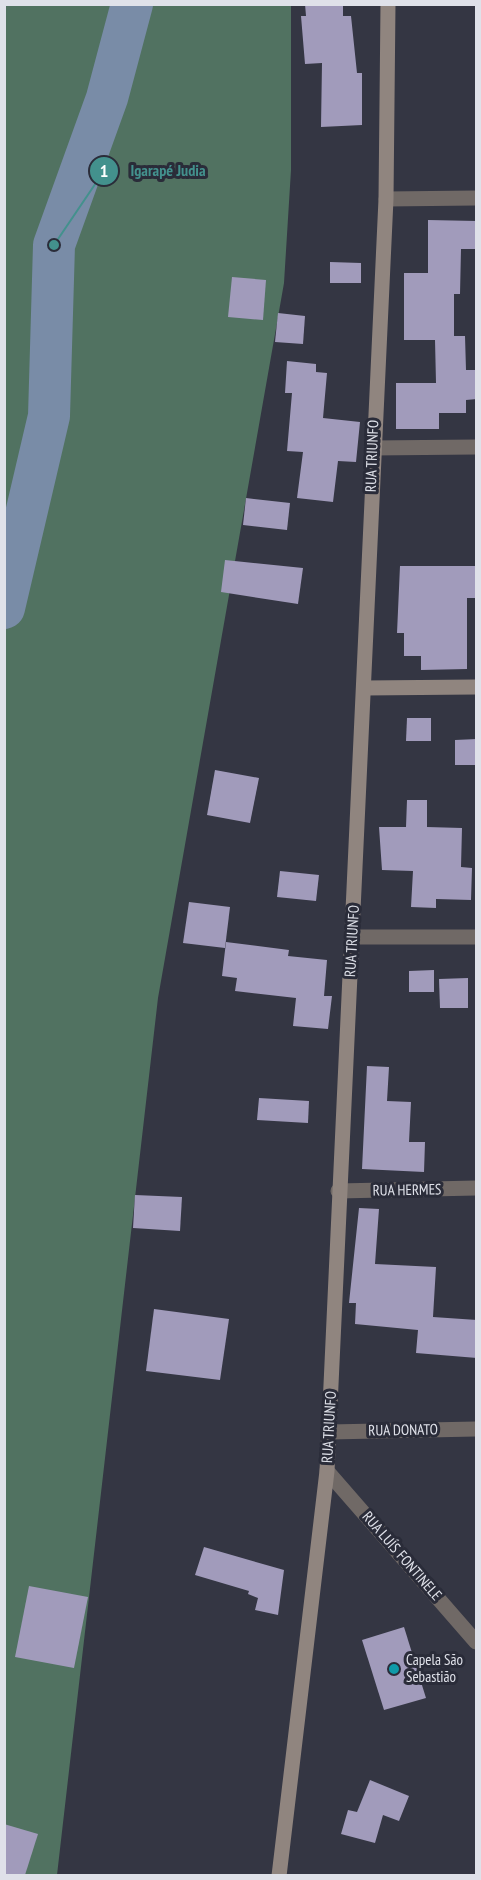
<svg xmlns="http://www.w3.org/2000/svg" width="481" height="1880" font-family="'PT Sans Narrow',sans-serif">
<style>
.forest{fill:#517261}
.lines{fill:none;stroke-linecap:round;stroke-linejoin:round}
.river{stroke:#798ca7;stroke-width:42}
.building{fill:#a19bbb}
.street{stroke:#706966;stroke-width:15}
.secondary{stroke:#90857f;stroke-width:15}
.culture-dot{fill:#0f9aa8;stroke:#2a2c39;stroke-width:2}
.labels{text-anchor:middle;stroke-width:6;stroke-linejoin:round;paint-order:stroke}
.street-label{font-size:15px;fill:#dfe1e9;stroke:#2a2c39}
.poi-label{font-size:15px;fill:#dfe1e9;stroke:#2a2c39;text-anchor:start}
.leader{fill:none;stroke:#43918d;stroke-width:2}
.callout-dot{fill:#43918d;stroke:#2a2c39;stroke-width:2}
.mark-label{font-size:18px;text-anchor:middle;font-weight:bold;fill:#fff}
.callout-label{font-size:16px;text-anchor:middle;font-weight:bold;fill:#43918d;stroke:#2a2c39;stroke-width:6;stroke-linejoin:round;paint-order:stroke}
</style>
<rect width="100%" height="100%" fill="#343643"/>
<path class="forest" d="M 5,5 L 291,5 L 291,170 L 284,283 L 158,998 L 57,1875 L 5,1876 Z"/>
<g class="lines">
<path class="river" d="M 4,608 L 49,416 L 54,245 L 107,98 L 132,4"/>
</g>
<g class="building">
<path d="M 305,4 L 343,4 L 343,16 L 351,16 L 357,73 L 362,73 L 362,125 L 321,127 L 322,63 L 305,64 L 301,16 L 306,16 Z"/>
<path d="M 428,220 L 477,221 L 477,249 L 461,249 L 460,294 L 454,294 L 454,336 L 465,336 L 466,370 L 477,370 L 477,399 L 466,400 L 466,413 L 439,413 L 439,429 L 396,429 L 396,383 L 436,383 L 435,340 L 404,340 L 404,273 L 428,273 Z"/>
<path d="M 330,262 L 361,263 L 361,283 L 330,283 Z"/>
<path d="M 232,277 L 266,280 L 263,320 L 228,317 Z"/>
<path d="M 278,313 L 305,316 L 303,344 L 275,342 Z"/>
<path d="M 287,361 L 316,364 L 316,372 L 327,373 L 323,418 L 360,422 L 356,462 L 338,461 L 333,502 L 297,498 L 303,452 L 287,451 L 292,393 L 285,393 Z"/>
<path d="M 246,498 L 290,503 L 287,530 L 243,525 Z"/>
<path d="M 225,560 L 303,568 L 298,604 L 221,592 Z"/>
<path d="M 400,566 L 477,566 L 477,598 L 467,598 L 467,669 L 421,670 L 421,656 L 404,656 L 404,633 L 397,633 Z"/>
<path d="M 407,718 L 431,718 L 431,741 L 406,741 Z"/>
<path d="M 477,739 L 477,765 L 455,765 L 455,740 Z"/>
<path d="M 215,770 L 259,778 L 250,823 L 207,815 Z"/>
<path d="M 407,800 L 427,800 L 427,827 L 462,828 L 461,867 L 472,868 L 471,900 L 436,899 L 436,908 L 411,907 L 413,871 L 382,870 L 379,827 L 406,827 Z"/>
<path d="M 280,871 L 319,875 L 316,901 L 277,897 Z"/>
<path d="M 189,902 L 230,907 L 225,948 L 183,943 Z"/>
<path d="M 226,942 L 289,950 L 288,956 L 327,960 L 324,996 L 332,996 L 328,1029 L 293,1026 L 296,998 L 235,991 L 237,978 L 222,976 Z"/>
<path d="M 434,970 L 434,992 L 409,992 L 409,971 Z"/>
<path d="M 468,978 L 468,1008 L 440,1008 L 439,979 Z"/>
<path d="M 367,1066 L 389,1067 L 387,1101 L 411,1102 L 409,1142 L 425,1142 L 424,1172 L 362,1169 Z"/>
<path d="M 259,1098 L 309,1101 L 308,1123 L 257,1120 Z"/>
<path d="M 135,1195 L 182,1197 L 180,1231 L 133,1228 Z"/>
<path d="M 359,1208 L 379,1209 L 375,1264 L 436,1267 L 433,1317 L 477,1320 L 477,1358 L 416,1353 L 418,1330 L 355,1324 L 356,1303 L 349,1303 Z"/>
<path d="M 154,1309 L 229,1319 L 220,1380 L 146,1371 Z"/>
<path d="M 204,1547 L 284,1570 L 278,1615 L 255,1610 L 258,1598 L 248,1594 L 249,1591 L 195,1575 Z"/>
<path d="M 29,1586 L 88,1597 L 74,1668 L 15,1657 Z"/>
<path d="M 404,1627 L 426,1698 L 384,1710 L 362,1640 Z"/>
<path d="M 370,1780 L 409,1796 L 399,1821 L 383,1815 L 375,1843 L 341,1834 L 348,1810 L 357,1812 Z"/>
<path d="M 4,1824 L 38,1834 L 25,1875 L 4,1875 Z"/>
</g>
<g class="lines">
<g class="street">
<path d="M 386,199 L 476,198"/>
<path d="M 372,448 L 476,447"/>
<path d="M 352,937 L 476,937"/>
<path d="M 338,1191 L 476,1188"/>
<path d="M 329,1432 L 476,1429"/>
<path d="M 327,1471 L 476,1642"/>
</g>
<g class="secondary">
<path d="M 364,688 L 476,687"/>
<path d="M 279,1876 L 327,1471 L 386,199 L 388,4"/>
</g>
</g>
<circle class="culture-dot" cx="394" cy="1669" r="6"/>
<g class="labels">
<g class="street-label">
<text transform="translate(372 456) rotate(-88)" y="5">RUA TRIUNFO</text>
<text transform="translate(352 941) rotate(-87)" y="5">RUA TRIUNFO</text>
<text transform="translate(407 1190) rotate(-1)" y="5">RUA HERMES</text>
<text transform="translate(329 1427) rotate(-87)" y="5">RUA TRIUNFO</text>
<text transform="translate(403 1430) rotate(-1)" y="5">RUA DONATO</text>
<text transform="translate(402 1556) rotate(49)" y="5">RUA LUÍS FONTINELE</text>
</g>
<g class="poi-label">
<text x="406" y="1665">Capela São<tspan x="406" dy="17">Sebastião</tspan></text>
</g>
</g>
<path class="leader" d="M54 245L104 171"/>
<g class="callout-dot">
<circle cx="54" cy="245" r="6"/>
<circle cx="104" cy="171" r="15"/>
</g>
<g class="mark-label">
<text x="104" y="177">1</text>
</g>
<g class="callout-label">
<text x="168" y="176">Igarapé Judia</text>
</g>
<rect width="481" height="1880" fill="none" stroke="#dfe1e9" stroke-width="12"/>
</svg>
